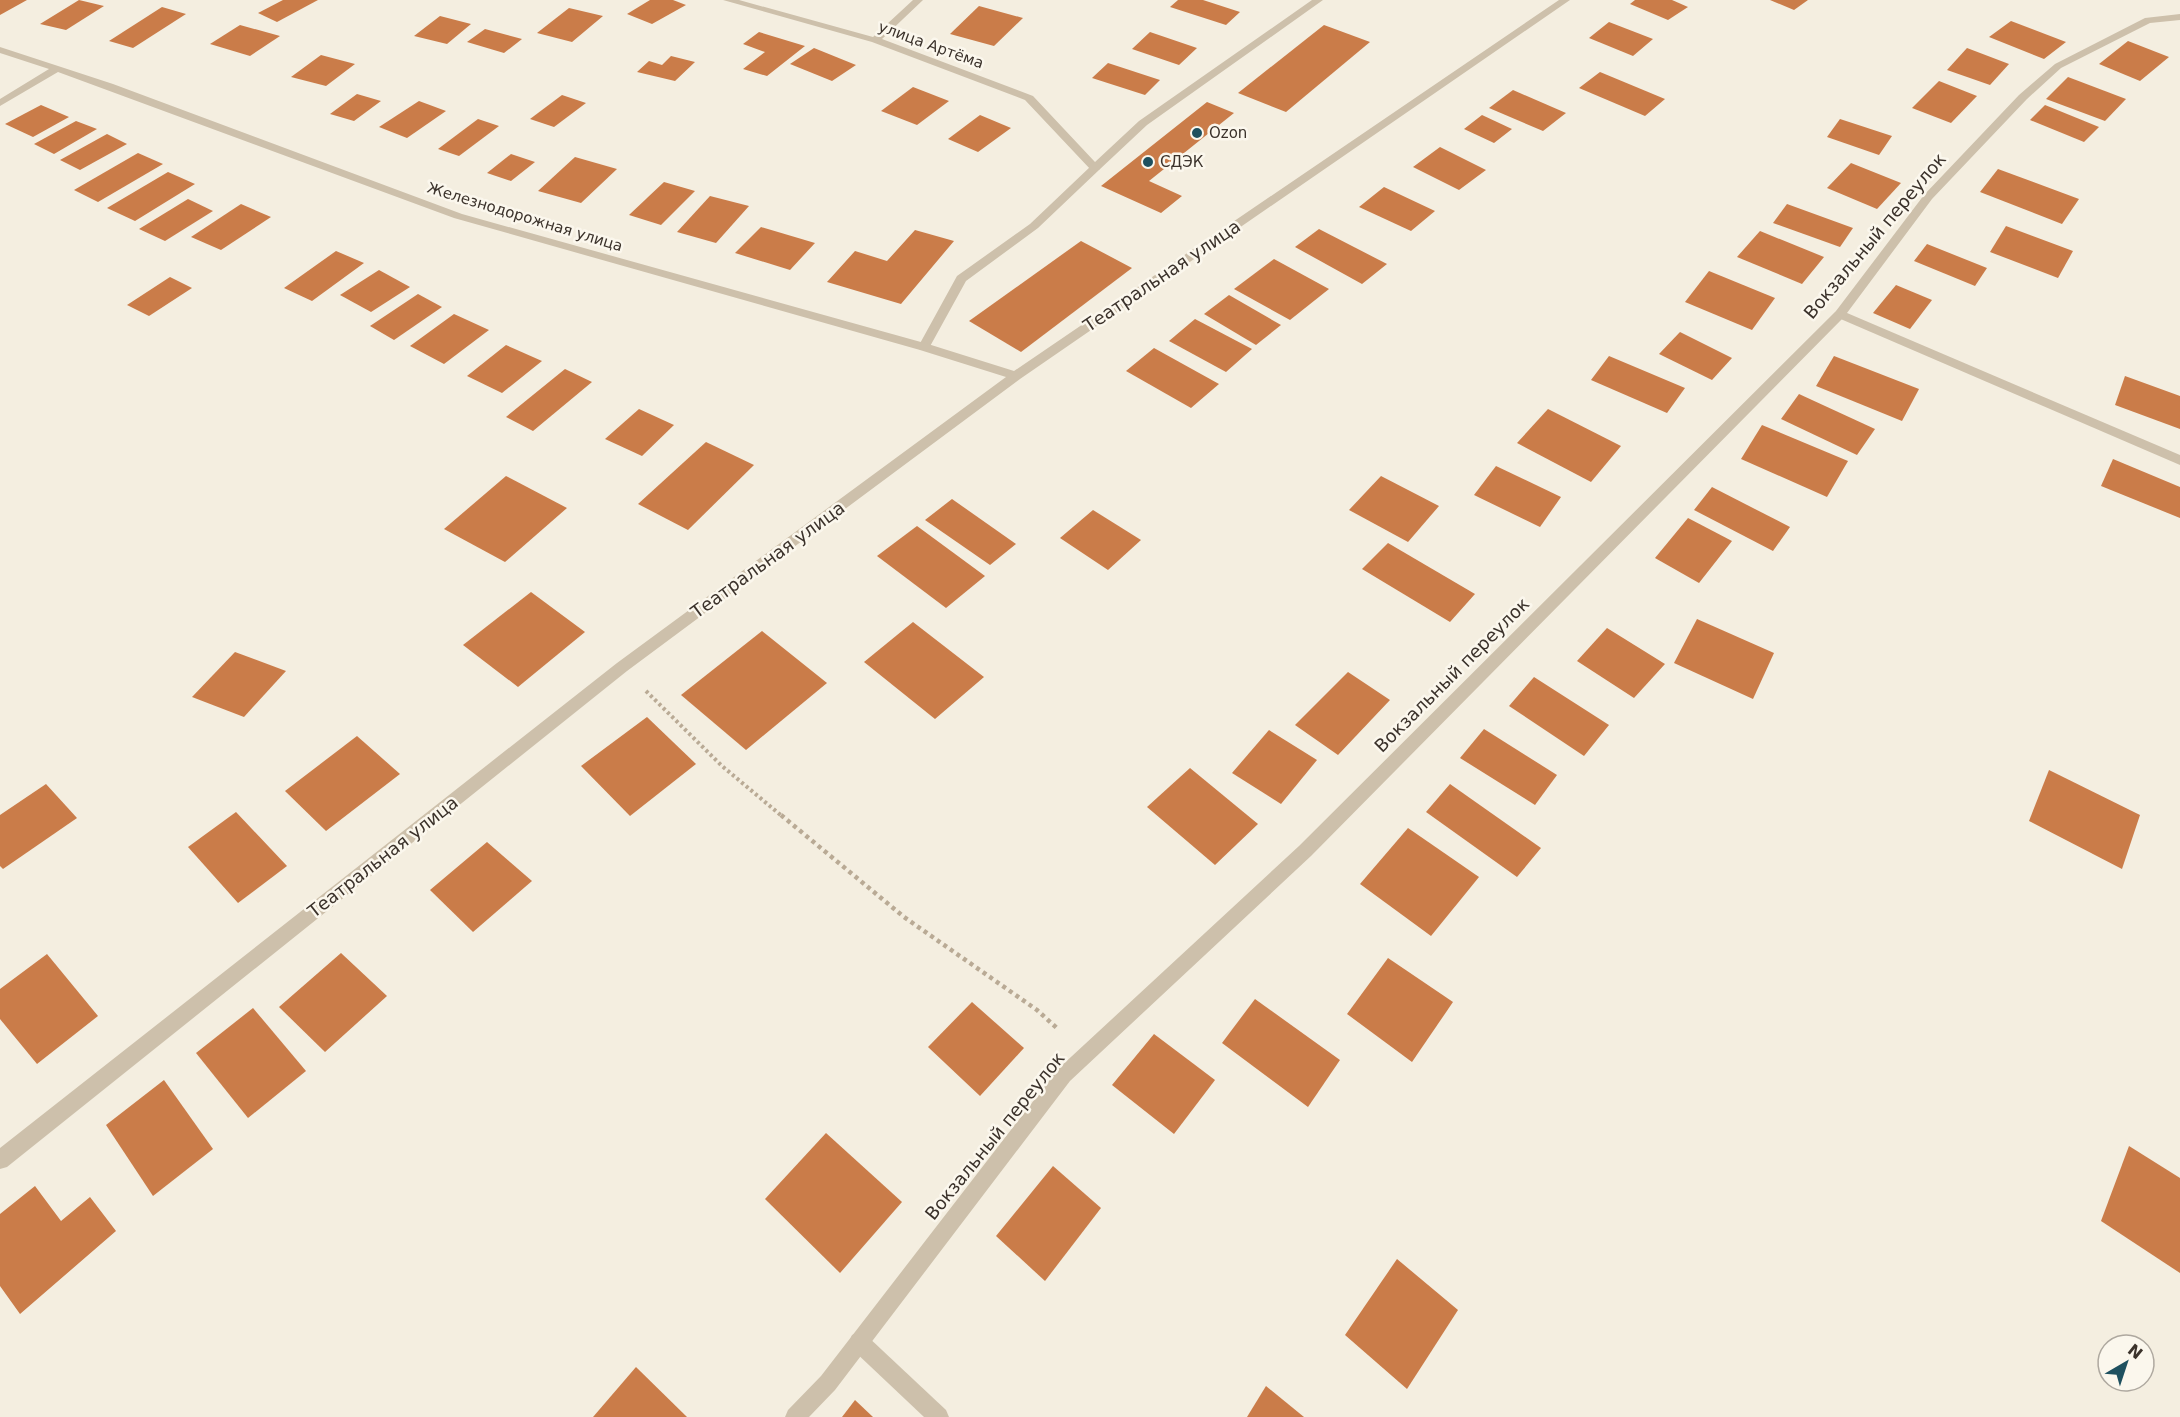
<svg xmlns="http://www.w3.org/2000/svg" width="2180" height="1417" font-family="'DejaVu Sans',sans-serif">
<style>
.building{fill:#ca7c49}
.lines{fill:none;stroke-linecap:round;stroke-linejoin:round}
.path-far1{stroke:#b9aa95;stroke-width:4;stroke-dasharray:3 3;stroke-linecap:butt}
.path{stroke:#b9aa95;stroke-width:4.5;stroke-dasharray:4 4;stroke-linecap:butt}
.lane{fill:#cdc0ab;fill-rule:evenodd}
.street{fill:#cdc0ab;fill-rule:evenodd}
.poi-dot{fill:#1e505f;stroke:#fbf7ed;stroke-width:2}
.labels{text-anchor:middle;stroke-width:5;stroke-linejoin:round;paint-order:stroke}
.far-street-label{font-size:15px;fill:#3b322b;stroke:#fbf7ed}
.far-poi-label{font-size:15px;fill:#3b322b;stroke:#fbf7ed;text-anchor:start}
.street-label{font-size:18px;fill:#3b322b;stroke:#fbf7ed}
</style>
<rect width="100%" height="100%" fill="#f4eee0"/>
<g class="building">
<path d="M 0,0 L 27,0 L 0,15 Z"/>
<path d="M 79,0 L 104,6 L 66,30 L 40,24 Z"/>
<path d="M 283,0 L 318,0 L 277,22 L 258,13 Z"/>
<path d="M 650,0 L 673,0 L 686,5 L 652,24 L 627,14 Z"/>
<path d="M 1178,0 L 1203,0 L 1240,12 L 1226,25 L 1170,7 Z"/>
<path d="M 1635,0 L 1672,0 L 1688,7 L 1668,20 L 1630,4 Z"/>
<path d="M 1770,0 L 1808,0 L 1794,10 Z"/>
<path d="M 979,6 L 1023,18 L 994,46 L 950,34 Z"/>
<path d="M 162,7 L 186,14 L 133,48 L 109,41 Z"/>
<path d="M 569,8 L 603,16 L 572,42 L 537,33 Z"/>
<path d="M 440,16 L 471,24 L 447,44 L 414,36 Z"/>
<path d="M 2011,21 L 2066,42 L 2044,59 L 1989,37 Z"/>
<path d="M 1609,22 L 1653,39 L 1633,56 L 1589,38 Z"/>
<path d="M 240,25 L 280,36 L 250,56 L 210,44 Z"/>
<path d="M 1324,25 L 1370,42 L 1286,112 L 1238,93 Z"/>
<path d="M 485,29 L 522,39 L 504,53 L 467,42 Z"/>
<path d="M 759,32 L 805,46 L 767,76 L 743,69 L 765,52 L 743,44 Z"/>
<path d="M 1150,32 L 1197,48 L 1179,65 L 1132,49 Z"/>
<path d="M 2128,41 L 2169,57 L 2140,81 L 2099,64 Z"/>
<path d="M 814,48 L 856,65 L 832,81 L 790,64 Z"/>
<path d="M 1967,48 L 2009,64 L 1990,85 L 1947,70 Z"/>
<path d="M 321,55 L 355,64 L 326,86 L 291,77 Z"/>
<path d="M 671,56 L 695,62 L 675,81 L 637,72 L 649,61 L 662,65 Z"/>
<path d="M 1108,63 L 1160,80 L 1145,95 L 1092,78 Z"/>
<path d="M 1600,72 L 1665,99 L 1645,116 L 1579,88 Z"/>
<path d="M 2068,77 L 2126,99 L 2105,121 L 2046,99 Z"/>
<path d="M 1939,81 L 1977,96 L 1951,123 L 1912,108 Z"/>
<path d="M 913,87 L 949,101 L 917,125 L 881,111 Z"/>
<path d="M 1513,90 L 1566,113 L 1543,131 L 1489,108 Z"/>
<path d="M 357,94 L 381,101 L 354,121 L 330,114 Z"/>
<path d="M 562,95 L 586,103 L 554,127 L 530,119 Z"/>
<path d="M 419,101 L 446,111 L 407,138 L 379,127 Z"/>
<path d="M 1207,102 L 1234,113 L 1149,181 L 1182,196 L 1161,213 L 1101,186 Z"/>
<path d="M 41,105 L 69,117 L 33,137 L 5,124 Z"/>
<path d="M 2045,105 L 2099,127 L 2084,142 L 2030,120 Z"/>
<path d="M 980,115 L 1011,128 L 978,152 L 948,139 Z"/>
<path d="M 1482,115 L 1512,129 L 1494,143 L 1464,129 Z"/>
<path d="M 478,119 L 499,126 L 459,156 L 438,149 Z"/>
<path d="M 1840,119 L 1892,136 L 1879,155 L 1827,137 Z"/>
<path d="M 76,121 L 97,129 L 54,154 L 34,144 Z"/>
<path d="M 107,134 L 127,144 L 80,170 L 60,160 Z"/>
<path d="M 1440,147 L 1486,170 L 1459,190 L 1413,167 Z"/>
<path d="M 138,153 L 163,164 L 98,202 L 74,190 Z"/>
<path d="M 511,154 L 535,162 L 511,181 L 487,173 Z"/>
<path d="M 575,157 L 617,169 L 581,203 L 538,191 Z"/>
<path d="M 1851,163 L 1901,183 L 1877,209 L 1827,188 Z"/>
<path d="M 1998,169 L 2079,199 L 2062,224 L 1980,192 Z"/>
<path d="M 168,172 L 195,184 L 135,221 L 107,208 Z"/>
<path d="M 664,182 L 695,191 L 661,225 L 629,215 Z"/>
<path d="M 1384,187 L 1435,211 L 1411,231 L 1359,207 Z"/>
<path d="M 710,196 L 749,206 L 716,243 L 677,232 Z"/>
<path d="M 188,199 L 213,211 L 165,241 L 139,229 Z"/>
<path d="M 241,204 L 271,217 L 221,250 L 191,237 Z"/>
<path d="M 1787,204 L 1853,228 L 1840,247 L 1773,223 Z"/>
<path d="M 2006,226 L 2073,251 L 2058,278 L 1990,252 Z"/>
<path d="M 761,227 L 815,243 L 790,270 L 735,253 Z"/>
<path d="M 1319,229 L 1387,264 L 1362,284 L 1295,247 Z"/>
<path d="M 915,230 L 954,241 L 901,304 L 827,282 L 855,251 L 887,261 Z"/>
<path d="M 1760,231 L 1824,257 L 1802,284 L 1737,257 Z"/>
<path d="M 1081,241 L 1132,268 L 1021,352 L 969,321 Z"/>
<path d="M 1927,244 L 1987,268 L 1975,286 L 1914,261 Z"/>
<path d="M 336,251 L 364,263 L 312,301 L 284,288 Z"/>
<path d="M 1274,259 L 1329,289 L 1290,320 L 1234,289 Z"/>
<path d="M 379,270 L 410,287 L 371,312 L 340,295 Z"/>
<path d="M 1709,271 L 1775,298 L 1752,330 L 1685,302 Z"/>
<path d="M 170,277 L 192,288 L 149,316 L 127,305 Z"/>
<path d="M 1896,285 L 1932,300 L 1910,329 L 1873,313 Z"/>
<path d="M 418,294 L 442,307 L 394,340 L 370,326 Z"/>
<path d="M 1229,295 L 1281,325 L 1256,345 L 1204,314 Z"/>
<path d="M 454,314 L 489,330 L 444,364 L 410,346 Z"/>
<path d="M 1195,319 L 1252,349 L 1226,372 L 1169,341 Z"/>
<path d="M 1680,332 L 1732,358 L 1712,380 L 1659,354 Z"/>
<path d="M 506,345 L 542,361 L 502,393 L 467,376 Z"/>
<path d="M 1154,348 L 1219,384 L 1191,408 L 1126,371 Z"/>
<path d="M 1609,356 L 1685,388 L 1667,413 L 1591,380 Z"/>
<path d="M 1834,356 L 1919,389 L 1902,421 L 1816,386 Z"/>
<path d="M 565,369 L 592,382 L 533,431 L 506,417 Z"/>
<path d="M 2125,376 L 2180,396 L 2180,429 L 2115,405 Z"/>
<path d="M 1799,394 L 1875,429 L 1857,455 L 1781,419 Z"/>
<path d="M 639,409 L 674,425 L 642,456 L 605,439 Z"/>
<path d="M 1548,409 L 1621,446 L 1591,482 L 1517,443 Z"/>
<path d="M 1762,425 L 1848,461 L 1827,497 L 1741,459 Z"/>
<path d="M 706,442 L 754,465 L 688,530 L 638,504 Z"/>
<path d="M 2113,459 L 2180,487 L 2180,518 L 2101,486 Z"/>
<path d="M 1496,466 L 1561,497 L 1540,527 L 1474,495 Z"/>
<path d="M 506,476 L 567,508 L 505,562 L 444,529 Z"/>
<path d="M 1381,476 L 1439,506 L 1408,542 L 1349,510 Z"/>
<path d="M 1712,487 L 1790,527 L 1773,551 L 1694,510 Z"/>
<path d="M 952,499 L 1016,544 L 990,565 L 925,520 Z"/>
<path d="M 1093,510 L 1141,540 L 1108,570 L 1060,538 Z"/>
<path d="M 1688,518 L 1732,541 L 1699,583 L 1655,558 Z"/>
<path d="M 917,526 L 985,576 L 946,608 L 877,556 Z"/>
<path d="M 1388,543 L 1475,594 L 1450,622 L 1362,569 Z"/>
<path d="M 531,592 L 585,632 L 518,687 L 463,645 Z"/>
<path d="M 1697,619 L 1774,653 L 1753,699 L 1674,663 Z"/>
<path d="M 913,622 L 984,677 L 935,719 L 864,662 Z"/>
<path d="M 1607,628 L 1665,664 L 1634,698 L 1577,661 Z"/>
<path d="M 762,631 L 827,683 L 746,750 L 681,695 Z"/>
<path d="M 235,652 L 286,671 L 244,717 L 192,697 Z"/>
<path d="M 1348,672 L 1390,700 L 1338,755 L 1295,725 Z"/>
<path d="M 1534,677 L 1609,725 L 1584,756 L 1509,706 Z"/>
<path d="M 647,717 L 696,764 L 630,816 L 581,766 Z"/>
<path d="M 1484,729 L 1557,775 L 1535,805 L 1460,758 Z"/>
<path d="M 1269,730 L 1317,760 L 1281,804 L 1232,773 Z"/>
<path d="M 357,736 L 400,774 L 326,831 L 285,791 Z"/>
<path d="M 1190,768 L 1258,824 L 1215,865 L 1147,807 Z"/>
<path d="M 2049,770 L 2140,815 L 2122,869 L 2029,821 Z"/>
<path d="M 46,784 L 77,818 L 3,869 L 0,866 L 0,815 Z"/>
<path d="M 1450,784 L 1541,848 L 1517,877 L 1426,812 Z"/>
<path d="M 236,812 L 287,866 L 238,903 L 188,847 Z"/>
<path d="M 1408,828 L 1479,877 L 1431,936 L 1360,884 Z"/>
<path d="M 487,842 L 532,881 L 473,932 L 430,890 Z"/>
<path d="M 341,953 L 387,996 L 325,1052 L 279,1007 Z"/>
<path d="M 47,954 L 98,1016 L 37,1064 L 0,1019 L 0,989 Z"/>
<path d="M 1388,958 L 1453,1002 L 1412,1062 L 1347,1014 Z"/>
<path d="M 1255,999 L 1340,1060 L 1308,1107 L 1222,1043 Z"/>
<path d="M 972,1002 L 1024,1048 L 980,1096 L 928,1047 Z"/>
<path d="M 253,1008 L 306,1071 L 248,1118 L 196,1053 Z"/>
<path d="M 1154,1034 L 1215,1080 L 1174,1134 L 1112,1085 Z"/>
<path d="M 164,1080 L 213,1149 L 153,1196 L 106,1125 Z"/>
<path d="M 826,1133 L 902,1202 L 840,1273 L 765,1199 Z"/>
<path d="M 2129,1146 L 2180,1178 L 2180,1273 L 2101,1221 Z"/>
<path d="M 1053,1166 L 1101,1208 L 1045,1281 L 996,1236 Z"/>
<path d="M 35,1186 L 61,1221 L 90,1197 L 116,1231 L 20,1314 L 0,1286 L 0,1214 Z"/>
<path d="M 1397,1259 L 1458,1310 L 1407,1389 L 1345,1335 Z"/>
<path d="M 636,1367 L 687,1417 L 593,1417 Z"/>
<path d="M 1266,1386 L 1304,1417 L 1247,1417 Z"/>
<path d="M 855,1400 L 873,1417 L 842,1417 Z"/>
</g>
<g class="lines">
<path class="path-far1" d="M 646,691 L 722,766 L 783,817"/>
<path class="path" d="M 781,815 L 904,917 L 1037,1010 L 1059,1030"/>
<g class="lane">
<path d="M 1095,165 L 1100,168 L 1099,170 L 1038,228 L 966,281 L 928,350 L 920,350 L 918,347 L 957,276 L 1030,224 L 1091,166 Z"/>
<path d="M 1840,310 L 2180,455 L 2180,465 L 1836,317 L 1834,314 Z"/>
<path d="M 859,1332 L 866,1335 L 946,1410 L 949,1417 L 924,1417 L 852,1349 L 849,1342 L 852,1335 Z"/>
</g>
<g class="street">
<path d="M 723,0 L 739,0 L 873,37 L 913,0 L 923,0 L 882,39 L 1033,96 L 1095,162 L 1139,121 L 1312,0 L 1323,0 L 1147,125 L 1099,170 L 1091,170 L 1025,100 L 872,42 Z"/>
<path d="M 1559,0 L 1570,0 L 1020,379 L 627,671 L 7,1167 L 0,1169 L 0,1148 L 617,663 L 1006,377 L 920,350 L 454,218 L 58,72 L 0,106 L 0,99 L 49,69 L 0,53 L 0,47 L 113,84 L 462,214 L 928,344 L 1014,371 Z"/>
<path d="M 2180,14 L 2180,20 L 2150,23 L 2061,68 L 2027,99 L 1932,199 L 1844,317 L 1311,856 L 1070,1081 L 835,1390 L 809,1417 L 785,1417 L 788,1410 L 821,1376 L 1058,1069 L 1299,846 L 1836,311 L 1924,195 L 2019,95 L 2055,64 L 2145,18 Z"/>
</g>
</g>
<g class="poi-dot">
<circle cx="1197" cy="133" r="6"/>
<circle cx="1148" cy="162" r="6"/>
</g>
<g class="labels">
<g class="far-street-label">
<text transform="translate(931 45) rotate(20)" y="5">улица Артёма</text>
<text transform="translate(525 217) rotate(17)" y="5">Железнодорожная улица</text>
</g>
<g class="far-poi-label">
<text x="1209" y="138">Ozon</text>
<text x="1160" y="167">СДЭК</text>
</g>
<g class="street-label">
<text transform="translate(1875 236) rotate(-50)" y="6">Вокзальный переулок</text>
<text transform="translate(1162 276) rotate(-34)" y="6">Театральная улица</text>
<text transform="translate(768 560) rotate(-36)" y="6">Театральная улица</text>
<text transform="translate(1452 675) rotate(-45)" y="6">Вокзальный переулок</text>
<text transform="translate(383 857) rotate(-38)" y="6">Театральная улица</text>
<text transform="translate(995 1136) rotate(-51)" y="6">Вокзальный переулок</text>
</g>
</g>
<g transform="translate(2126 1363) rotate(39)"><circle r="28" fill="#fbf7ed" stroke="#aea89f" stroke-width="1.5"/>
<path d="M0-4.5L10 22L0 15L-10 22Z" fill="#1e505f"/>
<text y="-9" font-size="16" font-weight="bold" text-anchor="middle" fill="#3b322b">N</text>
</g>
</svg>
